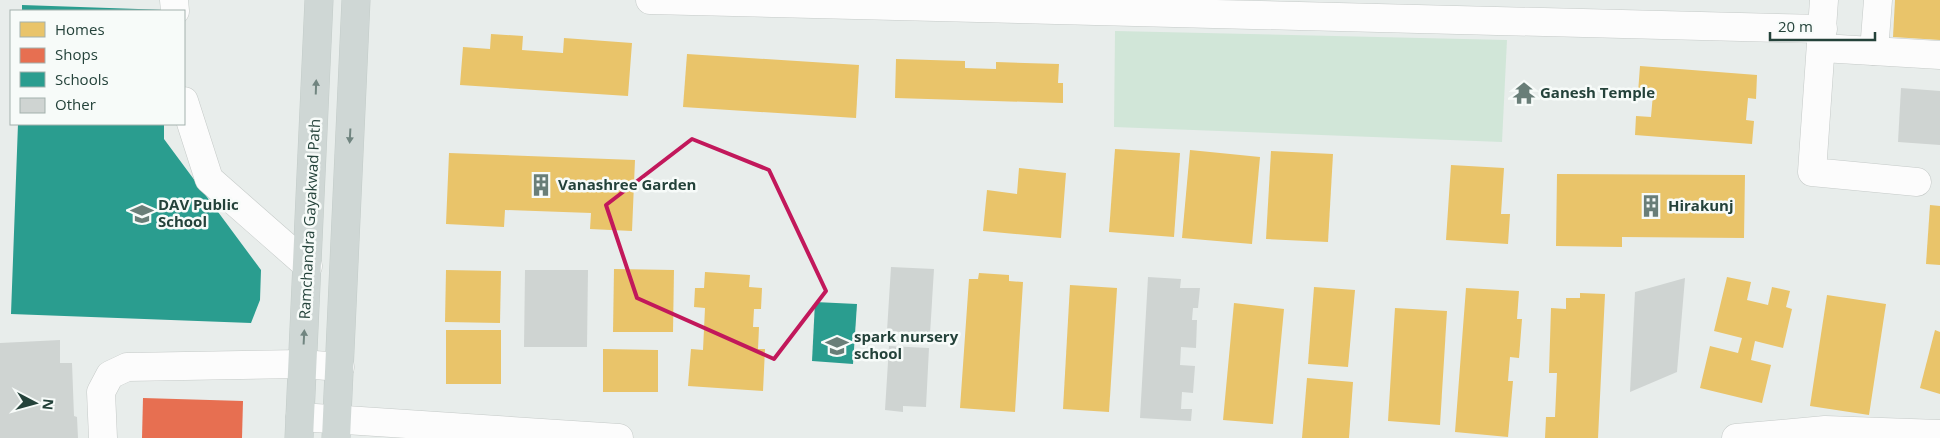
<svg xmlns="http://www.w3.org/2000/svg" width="1940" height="438" font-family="'Open Sans',sans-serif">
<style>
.green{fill:#d1e6d8}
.homes{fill:#e9c46a}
.shops{fill:#e76f51}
.schools{fill:#2a9d8f}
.building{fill:#cfd4d2}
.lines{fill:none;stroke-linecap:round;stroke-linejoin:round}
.minor-casing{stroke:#c5cac8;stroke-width:29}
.major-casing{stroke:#c3ccc9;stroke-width:29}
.minor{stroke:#fcfcfc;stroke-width:28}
.major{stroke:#cfd7d5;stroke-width:28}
.oneway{fill:#718580}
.marked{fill:none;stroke:#c2185b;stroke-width:4;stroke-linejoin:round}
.labels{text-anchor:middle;stroke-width:5;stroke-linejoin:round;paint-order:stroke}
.poi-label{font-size:15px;font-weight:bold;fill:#24423a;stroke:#f7fbf9;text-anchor:start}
.street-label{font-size:15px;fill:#24423a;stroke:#f7fbf9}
</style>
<rect width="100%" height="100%" fill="#e8edeb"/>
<path class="green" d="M 1115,31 L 1507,40 L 1502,142 L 1114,127 Z"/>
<g class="homes">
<path d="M 1895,0 L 1940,0 L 1940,40 L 1893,37 Z"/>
<path d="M 491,34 L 523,36 L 522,50 L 563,53 L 564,38 L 632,43 L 628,96 L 460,85 L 463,47 L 490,49 Z"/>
<path d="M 687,54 L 859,65 L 856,118 L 683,107 Z"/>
<path d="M 896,59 L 965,61 L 965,68 L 996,69 L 996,62 L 1059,64 L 1058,83 L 1063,83 L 1063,103 L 895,98 Z"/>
<path d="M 1640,66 L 1757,75 L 1756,99 L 1748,98 L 1746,120 L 1754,121 L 1752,144 L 1635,135 L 1636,116 L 1651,117 L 1653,94 L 1638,93 Z"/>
<path d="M 1115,149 L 1180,153 L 1174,237 L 1109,232 Z"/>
<path d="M 1190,150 L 1260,157 L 1252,244 L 1182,238 Z"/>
<path d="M 1271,151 L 1333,154 L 1328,242 L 1266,239 Z"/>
<path d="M 449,153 L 635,160 L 632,231 L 590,229 L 591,213 L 505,210 L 504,227 L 446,224 Z"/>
<path d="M 1451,165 L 1504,168 L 1501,214 L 1510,214 L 1508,244 L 1446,240 Z"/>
<path d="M 1019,168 L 1066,173 L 1061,238 L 983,231 L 987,190 L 1017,194 Z"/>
<path d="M 1557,174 L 1745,175 L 1744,238 L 1622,237 L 1622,247 L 1556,246 Z"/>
<path d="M 1930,205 L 1940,206 L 1940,265 L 1926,264 Z"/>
<path d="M 614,269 L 674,270 L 673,332 L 613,332 Z"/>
<path d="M 446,270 L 501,271 L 500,323 L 445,322 Z"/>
<path d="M 705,272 L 750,275 L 749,287 L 762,288 L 761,309 L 754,309 L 753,327 L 759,327 L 758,349 L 765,349 L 763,391 L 688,386 L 691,349 L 703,350 L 705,308 L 694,307 L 695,288 L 704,288 Z"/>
<path d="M 979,273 L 1009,275 L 1009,281 L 1023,282 L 1015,412 L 960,408 L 969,279 L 978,279 Z"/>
<path d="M 1727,277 L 1751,282 L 1747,300 L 1768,305 L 1772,287 L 1790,291 L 1786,307 L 1792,309 L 1783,348 L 1755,341 L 1751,360 L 1771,365 L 1762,403 L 1700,388 L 1710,346 L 1738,353 L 1742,338 L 1714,331 Z"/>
<path d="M 1070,285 L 1117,288 L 1109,412 L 1063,409 Z"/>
<path d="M 1314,287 L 1355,290 L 1348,367 L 1308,364 Z"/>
<path d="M 1466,288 L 1519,291 L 1517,319 L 1522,319 L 1519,358 L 1510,357 L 1508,381 L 1513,381 L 1508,437 L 1455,432 Z"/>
<path d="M 1580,293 L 1605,294 L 1598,438 L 1545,438 L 1546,417 L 1555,417 L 1557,373 L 1549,373 L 1551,308 L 1566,309 L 1566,298 L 1580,298 Z"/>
<path d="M 1827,295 L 1886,304 L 1869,415 L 1810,406 Z"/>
<path d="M 1234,303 L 1284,309 L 1273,424 L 1223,420 Z"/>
<path d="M 1395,308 L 1447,311 L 1440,425 L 1388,421 Z"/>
<rect x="446" y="330" width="55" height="54"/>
<path d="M 1935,330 L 1940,332 L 1940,394 L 1920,388 Z"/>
<path d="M 603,349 L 658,350 L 658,392 L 603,392 Z"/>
<path d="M 1307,378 L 1353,382 L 1349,438 L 1302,438 Z"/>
</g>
<path class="shops" d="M 143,398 L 243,401 L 242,438 L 142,438 Z"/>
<g class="schools">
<path d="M 22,5 L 167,10 L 167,11 L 22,11 Z"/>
<path d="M 18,124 L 164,124 L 164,139 L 261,270 L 260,300 L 251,323 L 11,314 Z"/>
<path d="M 815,302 L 857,304 L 853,364 L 812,361 Z"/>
</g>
<g class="building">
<path d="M 1901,88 L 1940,91 L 1940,145 L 1898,142 Z"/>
<path d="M 891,267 L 934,269 L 930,334 L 887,331 Z"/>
<path d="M 525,270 L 588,270 L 587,347 L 524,347 Z"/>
<path d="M 1148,277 L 1181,279 L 1180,288 L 1200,288 L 1198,308 L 1193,308 L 1192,320 L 1197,320 L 1196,348 L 1181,347 L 1180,365 L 1195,366 L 1193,393 L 1182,392 L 1181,409 L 1192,409 L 1191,421 L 1140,418 Z"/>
<path d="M 1685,278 L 1677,372 L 1630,392 L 1635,292 Z"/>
<path d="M 60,340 L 60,363 L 72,363 L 74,416 L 77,417 L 78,438 L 0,438 L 0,343 Z"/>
<path d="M 889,346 L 929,348 L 926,407 L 903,406 L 903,412 L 885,410 Z"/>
</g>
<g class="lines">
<defs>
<g id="minor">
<path d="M 174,0 L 175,11"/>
<path d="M 650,0 L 1823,29"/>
<path d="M 1824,0 L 1812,172 L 1917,182"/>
<path d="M 1822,48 L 1940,55"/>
<path d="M 1874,51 L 1878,0"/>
<path d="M 184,101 L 209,179 L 308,266"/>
<path d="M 300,417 L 619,438"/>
<path d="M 103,438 L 101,392 L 110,375 L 127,367 L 302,364 L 340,367"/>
<path d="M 1736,438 L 1825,430 L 1940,434"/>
</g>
<g id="major">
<path d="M 299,438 L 319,0"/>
<path d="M 336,438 L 356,0"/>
</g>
</defs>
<use href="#minor" class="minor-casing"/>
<use href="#major" class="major-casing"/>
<use href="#minor" class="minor"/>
<use href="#major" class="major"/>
</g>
<defs><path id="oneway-solid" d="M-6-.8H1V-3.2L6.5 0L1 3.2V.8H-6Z" transform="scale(1.25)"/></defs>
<g class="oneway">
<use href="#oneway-solid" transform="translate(316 87) rotate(-88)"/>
<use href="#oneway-solid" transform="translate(350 136) rotate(93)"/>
<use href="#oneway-solid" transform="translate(304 337) rotate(-87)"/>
</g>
<path class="marked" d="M 692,139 L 769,170 L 826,291 L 774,359 L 637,298 L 606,205 Z"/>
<defs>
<symbol id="temple-bare" viewBox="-9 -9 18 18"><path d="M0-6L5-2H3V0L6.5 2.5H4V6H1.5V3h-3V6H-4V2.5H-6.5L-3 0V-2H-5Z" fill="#697e78" stroke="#f7fbf9" stroke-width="2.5" paint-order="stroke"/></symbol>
<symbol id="building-bare" viewBox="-9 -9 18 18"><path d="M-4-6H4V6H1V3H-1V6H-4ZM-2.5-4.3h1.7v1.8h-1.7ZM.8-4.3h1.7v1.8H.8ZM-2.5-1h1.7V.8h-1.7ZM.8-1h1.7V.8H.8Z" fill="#697e78" stroke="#f7fbf9" stroke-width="2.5" paint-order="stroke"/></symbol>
<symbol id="school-bare" viewBox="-9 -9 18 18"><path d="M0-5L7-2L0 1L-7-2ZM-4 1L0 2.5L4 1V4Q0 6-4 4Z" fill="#697e78" stroke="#f7fbf9" stroke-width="2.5" paint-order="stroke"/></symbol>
</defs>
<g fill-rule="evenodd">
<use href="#temple-bare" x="1508" y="77" width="32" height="32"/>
<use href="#building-bare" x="525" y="169" width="32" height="32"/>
<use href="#building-bare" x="1635" y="190" width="32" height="32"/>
<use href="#school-bare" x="126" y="198" width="32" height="32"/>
<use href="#school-bare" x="821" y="330" width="32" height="32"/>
</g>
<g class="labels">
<g class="poi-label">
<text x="1540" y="98">Ganesh Temple</text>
<text x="558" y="190">Vanashree Garden</text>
<text x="158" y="210">DAV Public<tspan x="158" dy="17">School</tspan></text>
<text x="1668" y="211">Hirakunj</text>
<text x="854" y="342">spark nursery<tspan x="854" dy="17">school</tspan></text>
</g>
<g class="street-label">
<text transform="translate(310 219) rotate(-87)" y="5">Ramchandra Gayakwad Path</text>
</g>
</g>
<rect x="10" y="10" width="175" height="115" fill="#f7fbf9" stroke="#a3b1ad"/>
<rect x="20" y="22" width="25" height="15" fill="#e9c46a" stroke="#a3b1ad"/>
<text x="55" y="35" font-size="15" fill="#24423a">Homes</text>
<rect x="20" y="48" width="25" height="15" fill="#e76f51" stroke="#a3b1ad"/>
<text x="55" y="60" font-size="15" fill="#24423a">Shops</text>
<rect x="20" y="72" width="25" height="15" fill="#2a9d8f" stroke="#a3b1ad"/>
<text x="55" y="85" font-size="15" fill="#24423a">Schools</text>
<rect x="20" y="98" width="25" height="15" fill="#cfd4d2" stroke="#a3b1ad"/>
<text x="55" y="110" font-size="15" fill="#24423a">Other</text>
<g transform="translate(35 403) rotate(96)" stroke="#f7fbf9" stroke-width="4" paint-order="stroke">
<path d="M0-4L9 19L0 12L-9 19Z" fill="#24423a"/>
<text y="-8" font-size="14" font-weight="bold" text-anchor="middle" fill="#24423a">N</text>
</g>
<path d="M1770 32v8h105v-8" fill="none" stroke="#24423a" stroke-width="2.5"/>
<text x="1778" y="32" font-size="15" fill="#24423a" stroke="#f7fbf9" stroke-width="4" paint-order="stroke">20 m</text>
</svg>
